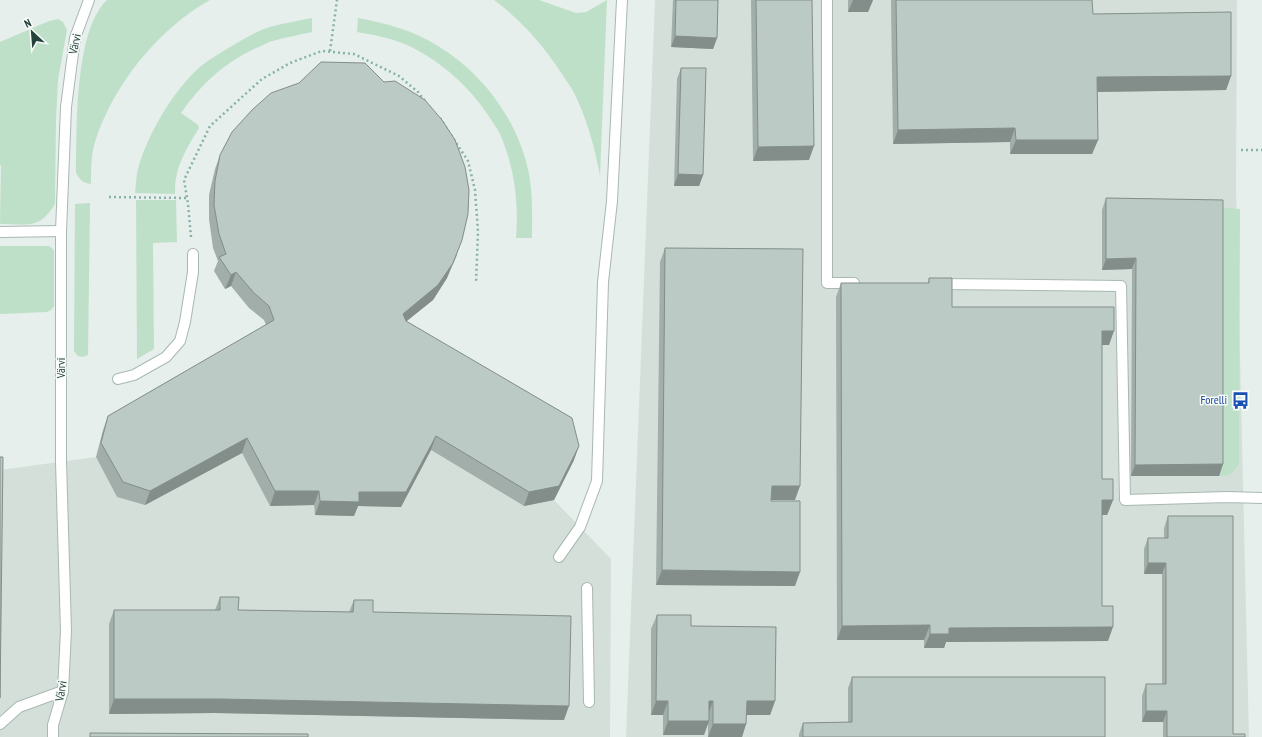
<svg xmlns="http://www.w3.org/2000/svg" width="1262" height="737" font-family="'PT Sans Narrow',sans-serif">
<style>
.built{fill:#d4dfda}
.green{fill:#bfe0c8}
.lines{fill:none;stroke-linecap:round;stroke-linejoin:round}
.service-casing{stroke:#a8b8b2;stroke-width:12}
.path{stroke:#86b3a5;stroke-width:2.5;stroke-dasharray:2 3;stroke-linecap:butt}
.service{stroke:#fff;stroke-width:10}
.wall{fill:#a1aea9}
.shaded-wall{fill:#838d89}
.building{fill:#bbcac4;stroke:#838d89}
.labels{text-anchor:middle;stroke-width:3;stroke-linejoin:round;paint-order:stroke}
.street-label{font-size:12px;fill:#24423a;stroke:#f7fbf9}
.transit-label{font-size:12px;fill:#164399;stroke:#f7fbf9;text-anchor:end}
</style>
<rect width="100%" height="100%" fill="#e6efeb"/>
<g class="built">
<path d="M 655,0 L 1237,0 L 1236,189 L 1249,737 L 626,737 Z"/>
<path d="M 431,450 L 524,506 L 554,500 L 611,559 L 610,737 L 0,737 L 0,470 L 96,457 L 117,497 L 242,453 L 270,506 L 314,505 L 315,515 L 354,516 L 354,506 L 401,507 Z"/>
</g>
<g class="green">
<path d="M 107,0 L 210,0 C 158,29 113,85 95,142 C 91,155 91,170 91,184 C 83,183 80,180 76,173 C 77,129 74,31 107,0 Z"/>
<path d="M 494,0 L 539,0 L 576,13 L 586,12 L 607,0 L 600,176 C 595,148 586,115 572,89 C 568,83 564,77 560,71 C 542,44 521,20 494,0 Z"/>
<path d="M 312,18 L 312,32 C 299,35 286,37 273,41 C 267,42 262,46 256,48 C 225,62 200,85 181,113 L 198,125 L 199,128 C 190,143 179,160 176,178 C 175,183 175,188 175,194 L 135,193 C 136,185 136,177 138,169 C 147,135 174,89 201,66 C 213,57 225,50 237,43 C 247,37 259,30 270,27 C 284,23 298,21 312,18 Z"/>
<path d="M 358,18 C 385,23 415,31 438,46 C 483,73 519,122 529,174 C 533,195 532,217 532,238 L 516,238 C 519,202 514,166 500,134 C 497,128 493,123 490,118 C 470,87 441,61 407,45 C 391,38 374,35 357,32 Z"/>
<path d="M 58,19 L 63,22 L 67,30 L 58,80 L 56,121 L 55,204 C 39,230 28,224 0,224 L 1,165 L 0,165 L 0,42 L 49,21 Z"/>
<path d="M 136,200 L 176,200 L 177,242 L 153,243 L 154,349 L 137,359 Z"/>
<path d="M 90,203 L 88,355 L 83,357 L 78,356 L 74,351 L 75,204 Z"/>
<path d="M 1225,208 L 1240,209 L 1239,464 C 1233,474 1229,476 1219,476 L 1219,211 Z"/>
<path d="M 0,246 L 49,246 L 52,248 L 54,251 L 54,306 L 51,310 L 47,312 L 0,314 Z"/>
</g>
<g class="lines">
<defs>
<g id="service">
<path d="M 827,0 L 827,283 L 854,283"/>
<path d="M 0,232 L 61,231"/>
<path d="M 940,284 L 1121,286 L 1125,500 L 1227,497 L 1262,498"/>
<path d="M 118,379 L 134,375 L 166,357 L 180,341 L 185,322 L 193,272 L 193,254"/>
<path d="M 559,557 L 580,527 L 597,481 L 603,282 L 612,201 L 622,0"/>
<path d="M 587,588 L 589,702"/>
<path d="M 0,724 L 19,707 L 63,691"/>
<path d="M 53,737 L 53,725 L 63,691 L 66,631 L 61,462 L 61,231 L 66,107 L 75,38 L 89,0"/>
</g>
</defs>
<use href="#service" class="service-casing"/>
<g class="path">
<path d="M 330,51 L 337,0"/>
<path d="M 440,118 L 468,161 L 475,190 L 478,232 L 476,283"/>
<path d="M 1241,150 L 1262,150"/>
<path d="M 109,197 L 187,198"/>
<path d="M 191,237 L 188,204 L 184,180 L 210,126 L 262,79 L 290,63 L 322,51 L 354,54 L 399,76 L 418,92 L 425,101"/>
</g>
<use href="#service" class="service"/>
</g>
<g class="wall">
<path d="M 673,0 L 718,0 L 717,38 L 713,49 L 671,47 Z"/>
<path d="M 751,0 L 812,0 L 809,160 L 753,161 Z"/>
<path d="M 848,0 L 876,0 L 873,0 L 868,12 L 848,12 Z"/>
<path d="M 891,0 L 1092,0 L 1093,14 L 1231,76 L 1226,90 L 1097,92 L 1098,140 L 1092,154 L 1010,154 L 1010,142 L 893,144 Z"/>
<path d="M 681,68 L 703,175 L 699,186 L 674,186 L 677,79 Z"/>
<path d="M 220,155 L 457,255 L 447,278 L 433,300 L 406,321 L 574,460 L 554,500 L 524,506 L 431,450 L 401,507 L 358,506 L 354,516 L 315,515 L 314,505 L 270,506 L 242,453 L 145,505 L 117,497 L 96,457 L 103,430 L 108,416 L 266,325 L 264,320 L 249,308 L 231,286 L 225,289 L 214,271 L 218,261 L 213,248 L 209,219 L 209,195 L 215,169 Z"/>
<path d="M 1106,198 L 1223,200 L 1223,464 L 1219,476 L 1131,476 L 1132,269 L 1102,270 L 1102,210 Z"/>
<path d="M 665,248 L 795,500 L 771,500 L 795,586 L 656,585 L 660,262 Z"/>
<path d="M 929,278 L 952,307 L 1109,345 L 1102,345 L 1102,479 L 1113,500 L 1107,515 L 1102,515 L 1102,606 L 1108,641 L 946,642 L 944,648 L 924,648 L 924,640 L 837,640 L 836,297 L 841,283 L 928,283 Z"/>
<path d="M 1168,516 L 1233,734 L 1245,737 L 1163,737 L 1163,722 L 1142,722 L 1142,696 L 1146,684 L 1162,684 L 1162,574 L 1144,574 L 1144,549 L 1148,538 L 1164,538 L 1164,528 Z"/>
<path d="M 220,597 L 238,610 L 349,612 L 354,600 L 373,612 L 564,720 L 215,713 L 109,714 L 109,624 L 114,610 L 215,610 Z"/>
<path d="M 657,615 L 691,626 L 775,701 L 770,715 L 746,715 L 746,724 L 742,737 L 708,737 L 708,723 L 704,735 L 663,735 L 663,715 L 651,715 L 651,629 Z"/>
<path d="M 852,677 L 1105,737 L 799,737 L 799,734 L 803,723 L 848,722 L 848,688 Z"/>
</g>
<g class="shaded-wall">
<path d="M 853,0 L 876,0 L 873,0 L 868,12 L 848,12 Z"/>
<path d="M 675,36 L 717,38 L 713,49 L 671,47 Z"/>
<path d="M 1231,76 L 1226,90 L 1092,92 L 1097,77 Z"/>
<path d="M 1015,128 L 1010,142 L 893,144 L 898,130 Z"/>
<path d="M 1016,140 L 1098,140 L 1092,154 L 1010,154 Z"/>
<path d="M 814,146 L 809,160 L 753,161 L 758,147 Z"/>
<path d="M 678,174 L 703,175 L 699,186 L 674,186 Z"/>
<path d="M 462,240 L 447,278 L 433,300 L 397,329 L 403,314 Z"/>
<path d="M 1136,258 L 1132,269 L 1102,270 L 1106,259 Z"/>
<path d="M 236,272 L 231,286 L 225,289 L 231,275 Z"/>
<path d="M 1102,331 L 1114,331 L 1109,345 L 1096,345 Z"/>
<path d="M 436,436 L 431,450 L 401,507 L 358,506 L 354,516 L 315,515 L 320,501 Z"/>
<path d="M 247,438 L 242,453 L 145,505 L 150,491 Z"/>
<path d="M 579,446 L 574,460 L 554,500 L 524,506 L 529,492 Z"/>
<path d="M 1223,464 L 1219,476 L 1131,476 L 1135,465 Z"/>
<path d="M 772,486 L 800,486 L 795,500 L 766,500 Z"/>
<path d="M 275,491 L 319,491 L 314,505 L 270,506 Z"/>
<path d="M 1102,500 L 1113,500 L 1107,515 L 1096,515 Z"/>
<path d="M 1148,563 L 1166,563 L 1162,574 L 1144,574 Z"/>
<path d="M 662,570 L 800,572 L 795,586 L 656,585 Z"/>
<path d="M 930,625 L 924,640 L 837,640 L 842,626 Z"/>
<path d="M 1113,627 L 1108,641 L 946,642 L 944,648 L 924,648 L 930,634 L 949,628 Z"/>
<path d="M 114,699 L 220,699 L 569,706 L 564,720 L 215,713 L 109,714 Z"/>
<path d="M 656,701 L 668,701 L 663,715 L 651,715 Z"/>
<path d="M 709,701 L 713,701 L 708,715 Z"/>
<path d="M 747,701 L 775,701 L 770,715 L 741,715 Z"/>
<path d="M 1146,711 L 1167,711 L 1163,722 L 1142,722 Z"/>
<path d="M 668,721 L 709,721 L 704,735 L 663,735 Z"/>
<path d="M 713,724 L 746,724 L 742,737 L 708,737 Z"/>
</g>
<g class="building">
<path d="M 676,0 L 718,0 L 717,38 L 675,36 Z"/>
<path d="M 756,0 L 812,0 L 814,146 L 758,147 Z"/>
<path d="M 896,0 L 1092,0 L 1093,14 L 1231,12 L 1231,76 L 1097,77 L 1098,140 L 1016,140 L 1015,128 L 898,130 Z"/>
<path d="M 321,62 L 365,63 L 384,82 L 395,81 L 425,100 L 442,120 L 455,140 L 465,167 L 469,190 L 468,214 L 462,240 L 453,263 L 438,285 L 403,314 L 406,321 L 572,418 L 579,446 L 559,486 L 529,492 L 436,436 L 406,492 L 359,492 L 359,502 L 320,501 L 319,491 L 275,491 L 247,438 L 150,491 L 123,482 L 101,443 L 108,416 L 274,320 L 269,306 L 254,293 L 236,272 L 231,275 L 219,257 L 226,254 L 219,234 L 214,205 L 215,181 L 220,155 L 232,132 L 252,110 L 271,93 L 299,83 Z"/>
<path d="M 681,68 L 706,68 L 703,175 L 678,174 Z"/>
<path d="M 1106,198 L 1223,200 L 1223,464 L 1135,465 L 1136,258 L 1106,259 Z"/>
<path d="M 665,248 L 803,249 L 800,486 L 772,486 L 771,501 L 800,501 L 800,572 L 662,570 Z"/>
<path d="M 929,278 L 952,278 L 952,307 L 1114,307 L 1114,331 L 1102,331 L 1102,479 L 1113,479 L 1113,500 L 1102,500 L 1102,606 L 1113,606 L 1113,627 L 949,628 L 949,634 L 930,634 L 930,625 L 842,626 L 841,283 L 929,283 Z"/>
<path d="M 0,457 L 3,457 L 0,698 Z"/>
<path d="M 1168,516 L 1233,516 L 1233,734 L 1245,734 L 1245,737 L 1167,737 L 1167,711 L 1146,711 L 1146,684 L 1166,684 L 1166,563 L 1148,563 L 1148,538 L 1168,538 Z"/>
<path d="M 220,597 L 239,597 L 238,610 L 353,612 L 354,600 L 373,600 L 373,612 L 571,616 L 569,706 L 220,699 L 114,699 L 114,610 L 220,610 Z"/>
<path d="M 657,615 L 691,615 L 691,626 L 776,627 L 775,701 L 747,701 L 746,724 L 713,724 L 713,701 L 709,701 L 709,721 L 668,721 L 668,701 L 656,701 Z"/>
<path d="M 852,677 L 1105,677 L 1105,737 L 803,737 L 803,723 L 852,722 Z"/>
<path d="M 90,733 L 308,734 L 308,737 L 90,737 Z"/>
</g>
<defs>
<symbol id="bus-bare" viewBox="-9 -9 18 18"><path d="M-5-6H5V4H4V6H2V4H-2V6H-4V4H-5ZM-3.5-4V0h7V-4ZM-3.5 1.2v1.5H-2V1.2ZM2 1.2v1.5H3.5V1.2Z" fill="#1a4fb4" stroke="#f7fbf9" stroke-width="2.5" paint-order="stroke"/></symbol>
</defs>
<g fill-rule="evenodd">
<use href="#bus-bare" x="1228" y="388" width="25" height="25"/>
</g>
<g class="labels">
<g class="street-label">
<text transform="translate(75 44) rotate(-78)" y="4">Värvi</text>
<text transform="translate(61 368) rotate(-90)" y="4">Värvi</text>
<text transform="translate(61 691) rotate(-81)" y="4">Värvi</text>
</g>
<g class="transit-label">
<text x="1227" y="404">Forelli</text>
</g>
</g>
<g transform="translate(32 32) rotate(334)" stroke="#f7fbf9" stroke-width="3" paint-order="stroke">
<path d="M0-3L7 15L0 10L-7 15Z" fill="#24423a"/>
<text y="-6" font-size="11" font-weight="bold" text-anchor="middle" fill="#24423a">N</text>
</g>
</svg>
